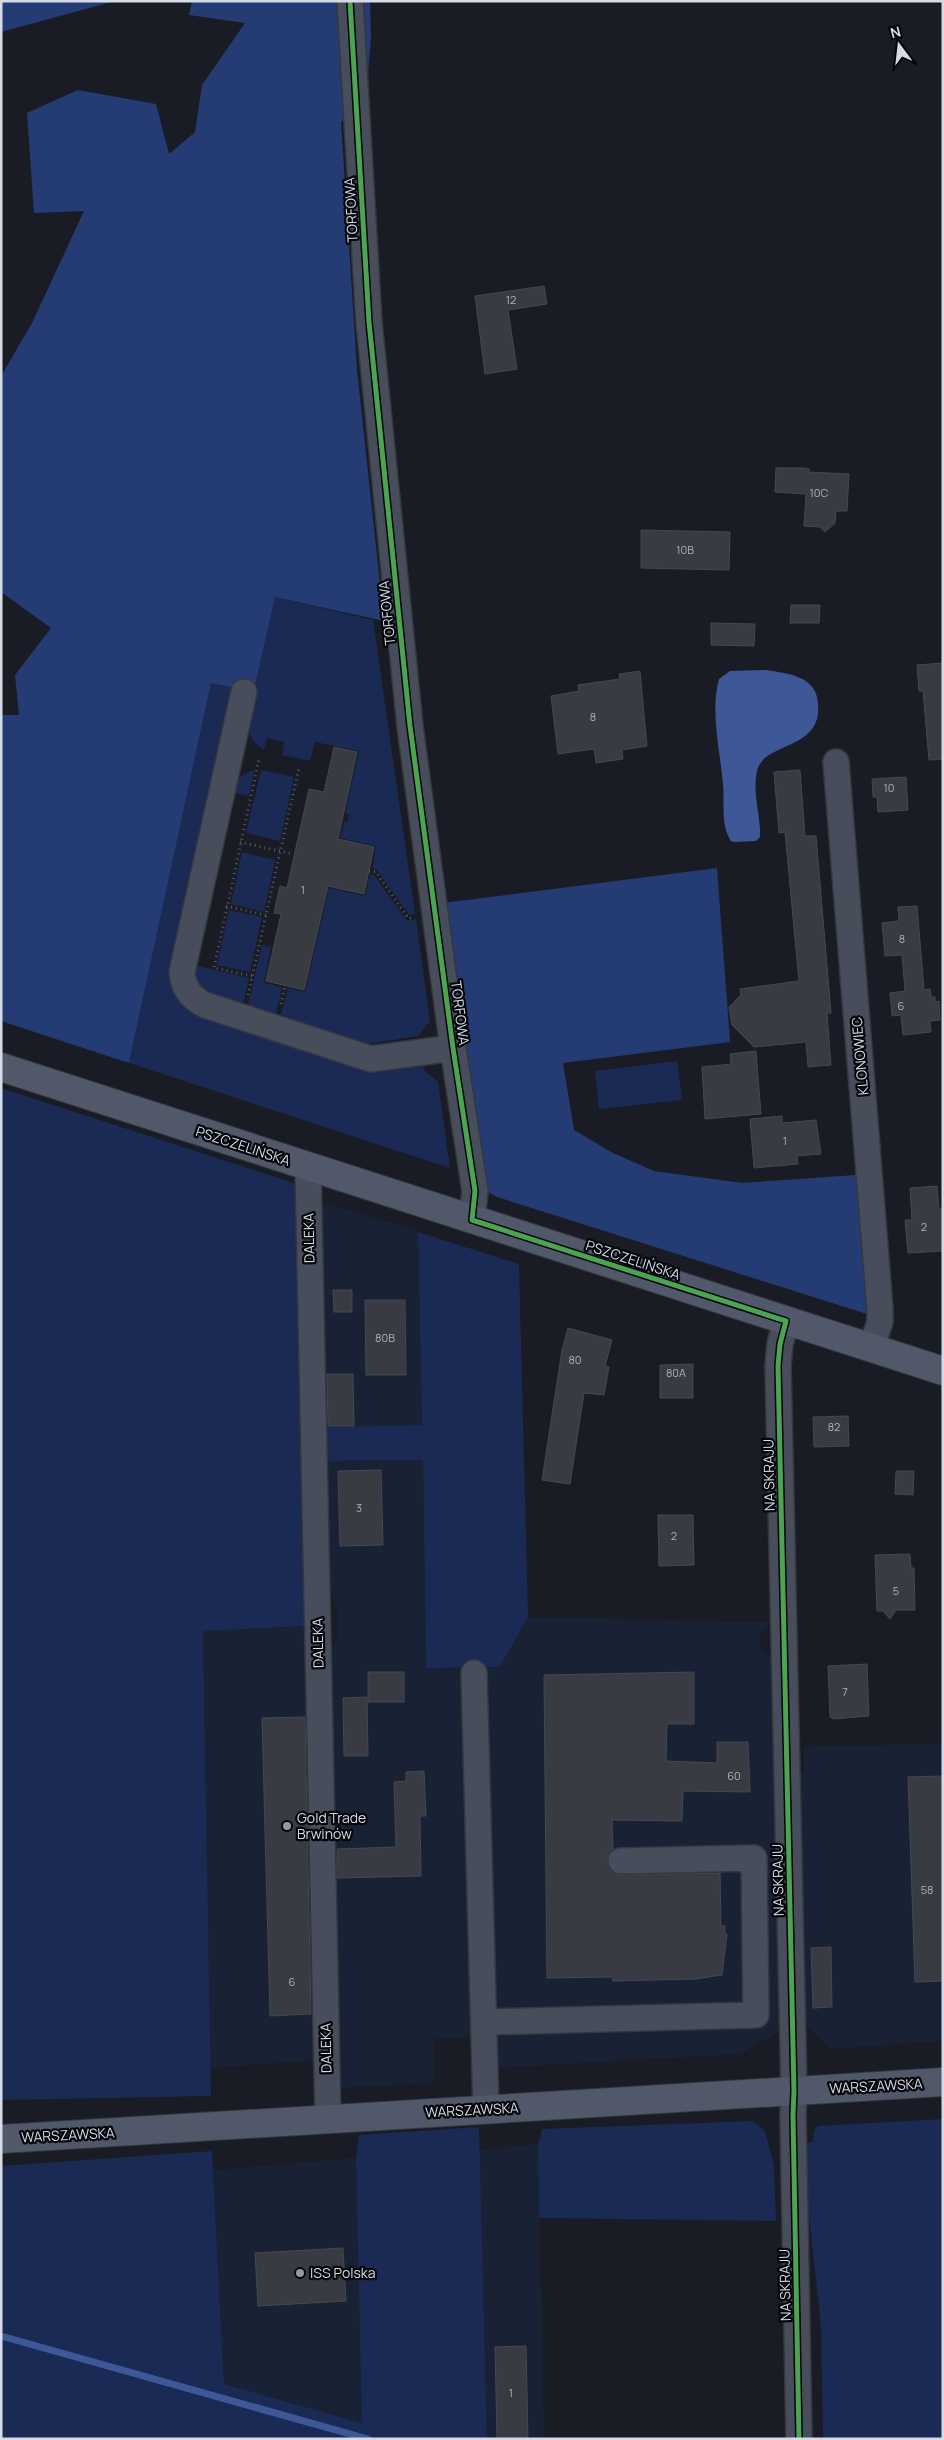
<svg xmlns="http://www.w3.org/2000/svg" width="944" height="2440" font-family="Manrope,sans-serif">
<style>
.built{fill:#192134}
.green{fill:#1a2a54}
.forest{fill:#253b74}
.water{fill:#3e5897}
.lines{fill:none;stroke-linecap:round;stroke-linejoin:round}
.stream{stroke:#3e5897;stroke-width:7}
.building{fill:#383b42;stroke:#454850}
.minor-casing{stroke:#34383e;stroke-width:28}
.major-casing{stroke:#34383e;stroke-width:30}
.path{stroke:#555a65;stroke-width:3;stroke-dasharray:1 4;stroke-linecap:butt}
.minor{stroke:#484d5c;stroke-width:25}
.major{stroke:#50586a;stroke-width:28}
.cycleway-casing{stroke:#04060b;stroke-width:8}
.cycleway{stroke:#4ca352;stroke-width:5}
.poi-dot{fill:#9498a1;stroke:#04060b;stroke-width:2}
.labels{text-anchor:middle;stroke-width:4.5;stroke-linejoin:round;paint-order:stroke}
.number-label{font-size:11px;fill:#aeb3bc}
.street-label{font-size:14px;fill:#d6dbe5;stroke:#04060b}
.poi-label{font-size:14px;fill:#d6dbe5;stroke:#04060b;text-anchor:start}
</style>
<rect width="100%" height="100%" fill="#191c24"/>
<g class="built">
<path d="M 318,1201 L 418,1231 L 422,1425 L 323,1427 Z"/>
<path d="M 423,1460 L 426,1668 L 500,1667 L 528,1617 L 771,1622 L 760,1633 L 761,1649 L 772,1658 L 781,2031 L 739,2054 L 495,2068 L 493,2036 L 434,2039 L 434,2083 L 337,2088 L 328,1652 L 338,1636 L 337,1606 L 326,1584 L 322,1461 Z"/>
<path d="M 305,1626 L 305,1651 L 311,1657 L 320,2060 L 210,2068 L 203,1631 Z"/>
<path d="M 943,1743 L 943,2041 L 829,2049 L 803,2021 L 797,1772 L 804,1772 L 804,1747 Z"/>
<path d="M 538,2144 L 544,2439 L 487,2439 L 479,2150 Z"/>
<path d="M 356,2158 L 363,2423 L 224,2384 L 213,2170 Z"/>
</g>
<g class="green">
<path d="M 275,597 L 373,620 L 415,914 L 409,915 L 377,870 L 372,868 L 376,846 L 340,838 L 344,822 L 347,822 L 349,814 L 345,813 L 359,751 L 315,742 L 310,761 L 282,755 L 284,742 L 267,738 L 264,750 L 253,741 L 247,729 L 175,988 L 422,1061 L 424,1070 L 438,1082 L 450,1168 L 129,1063 L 211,682 L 254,691 Z"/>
<path d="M 254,770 L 249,796 L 231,792 L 242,775 Z"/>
<path d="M 261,770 L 294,777 L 280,841 L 246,833 Z"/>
<path d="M 242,852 L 275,860 L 264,912 L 231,904 Z"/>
<path d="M 370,874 L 374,875 L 407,921 L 416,919 L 430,1021 L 418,1036 L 368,1044 L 281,1015 L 288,988 L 305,992 L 329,888 L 365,896 Z"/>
<path d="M 229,910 L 262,917 L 250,972 L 217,965 Z"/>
<path d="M 262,945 L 271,947 L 264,983 L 282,987 L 276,1014 L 248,1005 Z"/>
<path d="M 193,965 L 249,978 L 242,1008 L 198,990 Z"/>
<path d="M 677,1061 L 682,1100 L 599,1109 L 595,1071 Z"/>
<path d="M 1,1088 L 297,1184 L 303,1387 L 305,1626 L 203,1631 L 211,2096 L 1,2100 Z"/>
<path d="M 418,1232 L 519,1264 L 528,1617 L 500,1667 L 426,1668 L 423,1460 L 322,1461 L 323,1427 L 422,1425 Z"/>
<path d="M 943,2119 L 943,2439 L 823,2439 L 821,2326 L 804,2169 L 805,2143 L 813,2142 L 814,2130 L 818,2126 Z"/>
<path d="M 753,2121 L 765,2131 L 774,2165 L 776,2221 L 539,2218 L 538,2144 L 542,2129 Z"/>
<path d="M 479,2127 L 487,2439 L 1,2439 L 1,2166 L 212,2151 L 224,2384 L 362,2423 L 356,2158 L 359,2135 Z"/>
</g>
<g class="forest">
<path d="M 1,1 L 115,1 L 1,32 Z"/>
<path d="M 192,1 L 370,1 L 371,37 L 366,101 L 341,122 L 357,370 L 384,621 L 275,597 L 254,691 L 211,683 L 129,1063 L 1,1021 L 1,715 L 19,715 L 15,675 L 51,628 L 1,592 L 1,376 L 32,323 L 84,211 L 34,213 L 27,113 L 78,90 L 156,104 L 169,154 L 195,132 L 202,85 L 245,23 L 189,15 Z"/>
<path d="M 717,868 L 730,1042 L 563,1063 L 574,1130 L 613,1153 L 654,1171 L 742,1183 L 856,1175 L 867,1314 L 497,1197 L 488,1192 L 471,1076 L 466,1076 L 443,903 Z"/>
</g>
<path class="water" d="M 766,670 C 784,673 812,675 817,697 C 828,752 764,740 757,771 C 752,792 761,816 760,837 L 756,841 L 734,842 L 731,841 C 720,824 725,803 723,784 C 720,750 710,712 719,679 L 730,671 Z"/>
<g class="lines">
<path class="stream" d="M 1,2336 L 368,2439"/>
</g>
<g class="building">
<path d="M 544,286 L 547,304 L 508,310 L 517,369 L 485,374 L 475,296 Z"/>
<path d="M 776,468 L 805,468 L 809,469 L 809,472 L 849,474 L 847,511 L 836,511 L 835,523 L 825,532 L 820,527 L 804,526 L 806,494 L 775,492 Z"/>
<path d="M 641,530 L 730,532 L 729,570 L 641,568 Z"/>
<path d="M 791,605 L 820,605 L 819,623 L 790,623 Z"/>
<path d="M 711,623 L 755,624 L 754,646 L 711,645 Z"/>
<path d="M 943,663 L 943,759 L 929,760 L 923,691 L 919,691 L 917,665 Z"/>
<path d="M 640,671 L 647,746 L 622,750 L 623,759 L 596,763 L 594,749 L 558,754 L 551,696 L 579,691 L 578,685 L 620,679 L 619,674 Z"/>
<path d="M 334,747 L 357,752 L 338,839 L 374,847 L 364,894 L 328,886 L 304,990 L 266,981 L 281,914 L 274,913 L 280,886 L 287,888 L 309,789 L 324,792 Z"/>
<path d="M 800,770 L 805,836 L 816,836 L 831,1013 L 827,1013 L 831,1065 L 808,1067 L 806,1042 L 754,1047 L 732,1025 L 729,1007 L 741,995 L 740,989 L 799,981 L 785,832 L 779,833 L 774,772 Z"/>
<path d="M 906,777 L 908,810 L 878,812 L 877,797 L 873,797 L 872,779 Z"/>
<path d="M 917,906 L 924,990 L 930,989 L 931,997 L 935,997 L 935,1002 L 939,1001 L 940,1020 L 930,1021 L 931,1032 L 903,1035 L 901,1015 L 892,1016 L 890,993 L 905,991 L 902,955 L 885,956 L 882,923 L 899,921 L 898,907 Z"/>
<path d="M 756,1051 L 761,1114 L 705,1119 L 702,1067 L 731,1064 L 730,1054 Z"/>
<path d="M 782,1116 L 782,1123 L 816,1120 L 821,1154 L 797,1156 L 798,1164 L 754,1168 L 750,1119 Z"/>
<path d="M 937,1186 L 939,1209 L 943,1209 L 943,1251 L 908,1253 L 905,1220 L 912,1220 L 910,1188 Z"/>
<path d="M 333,1290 L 352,1290 L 352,1312 L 334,1312 Z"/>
<path d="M 365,1300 L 405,1300 L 406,1375 L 366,1375 Z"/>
<path d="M 568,1328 L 612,1340 L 605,1366 L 609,1367 L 604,1395 L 584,1393 L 570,1484 L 542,1480 L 562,1350 Z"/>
<path d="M 693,1364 L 693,1398 L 660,1398 L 660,1365 Z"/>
<path d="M 327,1374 L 353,1374 L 354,1426 L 328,1426 Z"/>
<path d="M 848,1416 L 849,1446 L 814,1447 L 813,1417 Z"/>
<path d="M 381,1470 L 383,1545 L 340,1546 L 338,1471 Z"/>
<path d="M 896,1471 L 914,1471 L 913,1495 L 895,1494 Z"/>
<path d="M 658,1515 L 693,1515 L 694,1565 L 659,1566 Z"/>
<path d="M 910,1554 L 911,1568 L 914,1568 L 915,1610 L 896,1610 L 890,1619 L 883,1611 L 877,1611 L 875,1555 Z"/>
<path d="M 867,1664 L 869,1716 L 833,1719 L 830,1717 L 828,1666 Z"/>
<rect x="368" y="1672" width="36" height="30"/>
<path d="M 694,1672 L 694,1724 L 667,1724 L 666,1761 L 717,1763 L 717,1742 L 748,1742 L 750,1792 L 683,1791 L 682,1821 L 612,1820 L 613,1850 L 608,1855 L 607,1862 L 613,1874 L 621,1875 L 720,1873 L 721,1926 L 725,1926 L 725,1934 L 727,1934 L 722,1975 L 695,1979 L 613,1981 L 613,1977 L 547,1978 L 544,1675 Z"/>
<path d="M 367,1697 L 368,1756 L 344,1756 L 343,1698 Z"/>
<path d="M 305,1717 L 311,2014 L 270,2016 L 262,1718 Z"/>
<path d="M 424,1771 L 426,1816 L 420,1816 L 421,1876 L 337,1878 L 337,1849 L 396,1847 L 394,1782 L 406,1781 L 406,1772 Z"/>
<path d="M 943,1776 L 943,1981 L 915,1982 L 908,1777 Z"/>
<path d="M 831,1947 L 832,2007 L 813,2008 L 811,1948 Z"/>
<path d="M 343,2248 L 346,2301 L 258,2306 L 255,2253 Z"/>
<path d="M 526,2346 L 528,2439 L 497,2439 L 495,2347 Z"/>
</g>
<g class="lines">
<defs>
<g id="minor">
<path d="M 350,1 L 369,322 L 410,726 L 453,1048 L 475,1191 L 472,1220"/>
<path d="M 244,692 L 182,972 C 183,988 191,998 205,1005 L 371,1059 L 453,1048"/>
<path d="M 836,762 L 880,1309 L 880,1322 L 871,1348"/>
<path d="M 308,1167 L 328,2119"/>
<path d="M 786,1321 L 780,1344 L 778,1366 L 794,2091 L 793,2115 L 799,2439"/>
<path d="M 474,1673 L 486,2110"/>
<path d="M 484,2022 L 756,2015 L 754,1858 L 621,1861"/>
</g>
<g id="major">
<path d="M 1,1067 L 943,1371"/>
<path d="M 1,2139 L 943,2082"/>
</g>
</defs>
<use href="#minor" class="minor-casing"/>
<use href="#major" class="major-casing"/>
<g class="path">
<path d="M 240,842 L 293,854"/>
<path d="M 369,871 L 376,872 L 408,918 L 411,918"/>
<path d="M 226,906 L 266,915"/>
<path d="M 252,976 L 214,968 L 259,759"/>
<path d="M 248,995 L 299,768"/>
<path d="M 281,1004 L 285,986"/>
</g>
<use href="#minor" class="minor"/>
<use href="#major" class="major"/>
<defs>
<path id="cycleway" d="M 350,1 L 369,322 L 410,726 L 453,1048 L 475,1191 L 472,1220 L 786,1321 L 780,1344 L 778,1366 L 794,2091 L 793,2115 L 799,2439"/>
</defs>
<use href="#cycleway" class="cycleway-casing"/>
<use href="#cycleway" class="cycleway"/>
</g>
<g class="poi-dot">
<circle cx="287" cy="1826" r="5"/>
<circle cx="300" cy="2273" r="5"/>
</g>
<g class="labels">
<g class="number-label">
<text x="511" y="304">12</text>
<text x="819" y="497">10C</text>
<text x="685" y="554">10B</text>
<text x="593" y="721">8</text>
<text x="889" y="792">10</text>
<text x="303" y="894">1</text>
<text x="902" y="943">8</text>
<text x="901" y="1010">6</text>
<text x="785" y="1145">1</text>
<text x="924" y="1231">2</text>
<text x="385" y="1342">80B</text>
<text x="575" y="1364">80</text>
<text x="676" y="1377">80A</text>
<text x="834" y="1431">82</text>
<text x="359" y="1512">3</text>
<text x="674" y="1540">2</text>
<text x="896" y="1595">5</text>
<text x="845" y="1696">7</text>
<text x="734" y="1780">60</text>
<text x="927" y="1894">58</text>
<text x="292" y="1986">6</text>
<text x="511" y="2397">1</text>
</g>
<g class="street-label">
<text transform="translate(351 210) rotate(-93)" y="5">TORFOWA</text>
<text transform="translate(387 613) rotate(-96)" y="5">TORFOWA</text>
<text transform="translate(460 1013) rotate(83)" y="5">TORFOWA</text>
<text transform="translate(860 1056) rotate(-95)" y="5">KLONOWIEC</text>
<text transform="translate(243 1146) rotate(18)" y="5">PSZCZELIŃSKA</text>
<text transform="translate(309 1238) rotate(-91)" y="5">DALEKA</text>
<text transform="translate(633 1260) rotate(18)" y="5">PSZCZELIŃSKA</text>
<text transform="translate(769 1475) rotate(-91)" y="5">NA SKRAJU</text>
<text transform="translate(318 1643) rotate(-91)" y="5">DALEKA</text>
<text transform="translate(778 1880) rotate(-91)" y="5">NA SKRAJU</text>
<text transform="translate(326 2048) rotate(-91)" y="5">DALEKA</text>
<text transform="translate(876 2086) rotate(-3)" y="5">WARSZAWSKA</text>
<text transform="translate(472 2110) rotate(-3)" y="5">WARSZAWSKA</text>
<text transform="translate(68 2135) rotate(-3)" y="5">WARSZAWSKA</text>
<text transform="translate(785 2285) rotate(-91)" y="5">NA SKRAJU</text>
</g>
<g class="poi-label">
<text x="297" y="1823">Gold Trade<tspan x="297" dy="16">Brwinów</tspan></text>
<text x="310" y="2278">ISS Polska</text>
</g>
</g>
<rect width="944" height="2440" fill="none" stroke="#d6dbe5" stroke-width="5"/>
<g transform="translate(899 45) rotate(345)" stroke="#04060b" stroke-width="4" paint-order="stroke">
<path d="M0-4L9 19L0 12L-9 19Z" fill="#d6dbe5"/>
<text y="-8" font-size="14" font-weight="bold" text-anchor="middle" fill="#d6dbe5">N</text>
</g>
</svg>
